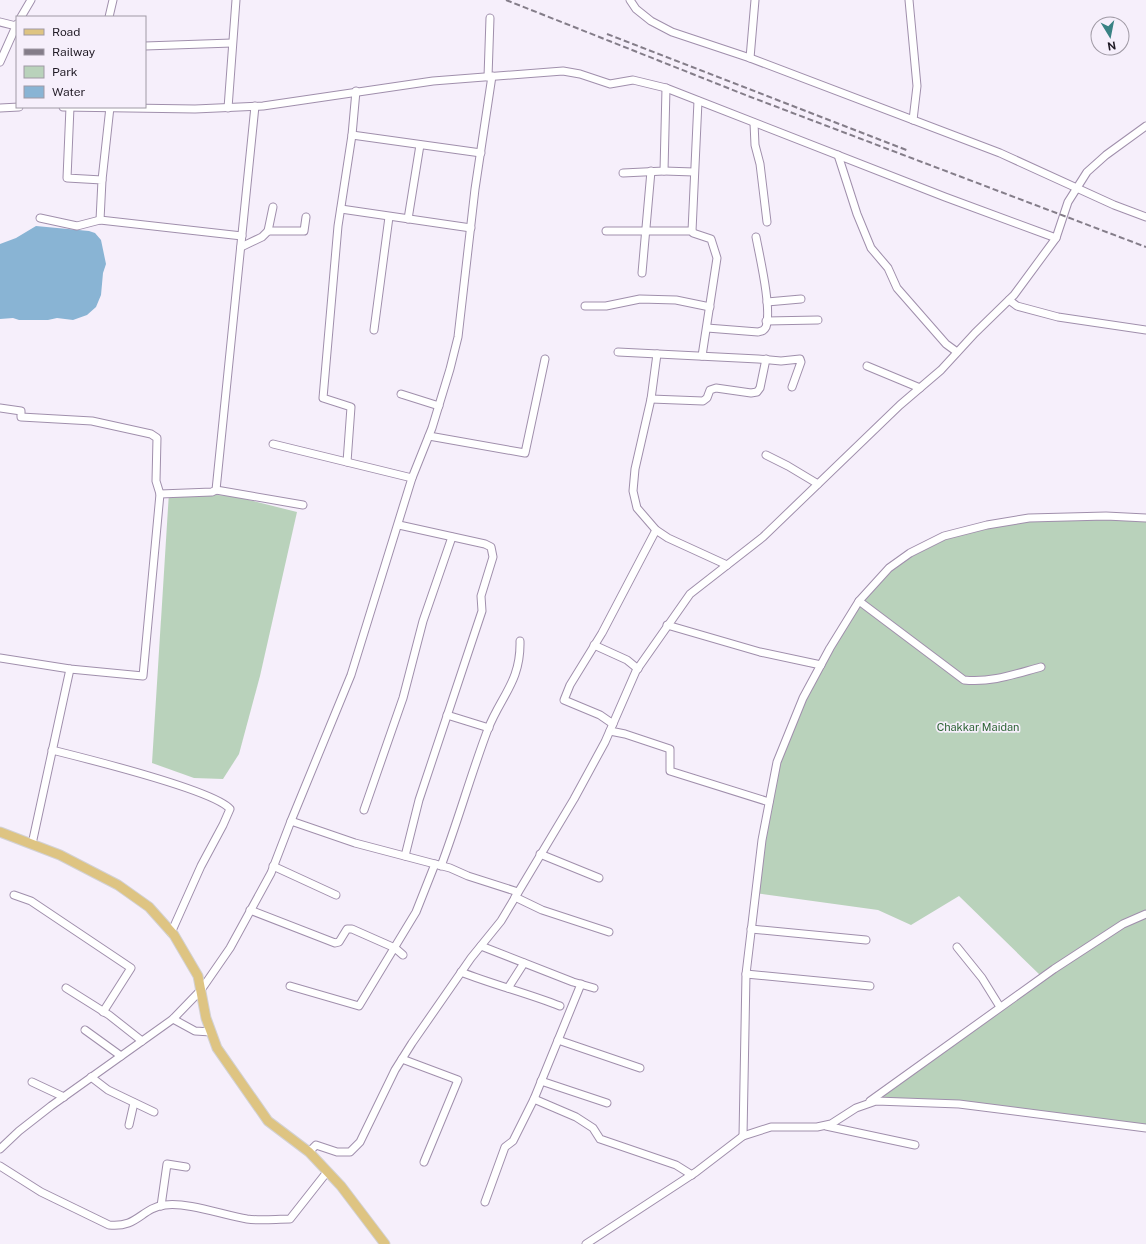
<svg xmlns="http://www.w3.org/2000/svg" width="1146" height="1244" font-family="'Public Sans',sans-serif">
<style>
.green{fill:#b9d2bb}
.water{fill:#89b4d4}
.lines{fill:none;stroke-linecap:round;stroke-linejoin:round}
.minor-casing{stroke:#a08fac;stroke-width:9}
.major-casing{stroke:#d2d1d3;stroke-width:11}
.minor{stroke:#fff;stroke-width:7}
.major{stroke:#dec482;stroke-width:9}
.rail{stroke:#847d89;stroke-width:2;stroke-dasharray:6 3;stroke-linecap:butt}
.labels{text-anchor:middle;stroke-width:3.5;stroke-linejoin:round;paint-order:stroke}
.park-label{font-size:11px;fill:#2e6536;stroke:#f6effb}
</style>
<rect width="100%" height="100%" fill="#f6effb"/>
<g class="green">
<path d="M 169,492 L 233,496 L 297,512 L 260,676 L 239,754 L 223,779 L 194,778 L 152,763 Z"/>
<path d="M 1029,518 L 1146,518 L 1146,1128 L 959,1104 L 876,1101 L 1042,977 L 959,896 L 911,925 L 878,910 L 755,893 L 777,762 L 803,698 L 859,601 L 889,568 L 944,536 Z"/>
</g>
<path class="water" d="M 36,226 L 89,231 L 95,233 L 101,240 L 106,264 L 103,273 L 101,295 L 96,307 L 87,315 L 73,320 L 57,318 L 48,320 L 19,320 L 13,318 L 0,319 L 0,244 L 16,238 Z"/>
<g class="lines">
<defs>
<g id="minor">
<path d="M 630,0 L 636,9 L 651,21 L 672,32 L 750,58 L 1000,153 L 1114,205 L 1146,217"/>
<path d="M 909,0 L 917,86 L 913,120"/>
<path d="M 21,17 L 31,0"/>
<path d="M 109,17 L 113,0"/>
<path d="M 0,22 L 16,26"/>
<path d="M 145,46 L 232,43"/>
<path d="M 750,58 L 755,0"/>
<path d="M 0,62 L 17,24"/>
<path d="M 488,77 L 490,18"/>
<path d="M 698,101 L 692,231 L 693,233 L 711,239 L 717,258 L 702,356"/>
<path d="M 63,107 L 195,109 L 263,106 L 433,81 L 563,71 L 580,74 L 610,84 L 633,80 L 666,88 L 945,197 L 1056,238"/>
<path d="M 70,107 L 67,178 L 102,180 L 100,220"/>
<path d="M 0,108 L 19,107"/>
<path d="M 228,108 L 236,0"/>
<path d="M 754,123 L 755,145 L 760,164 L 767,222"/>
<path d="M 352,135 L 481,153"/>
<path d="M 838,155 L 857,214 L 871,248 L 888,268 L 897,288 L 946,344 L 957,352"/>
<path d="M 664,171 L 694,172"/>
<path d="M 623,173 L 664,171 L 666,88"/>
<path d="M 102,180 L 110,107"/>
<path d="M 341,209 L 471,228"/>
<path d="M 40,218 L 77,226 L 100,220 L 242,236"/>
<path d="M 408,219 L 420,145"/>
<path d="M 268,231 L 273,207"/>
<path d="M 606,231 L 692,231"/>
<path d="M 241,247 L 262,237 L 268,231 L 304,231 L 306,217"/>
<path d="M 642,273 L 651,171"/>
<path d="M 1009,300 L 1017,306 L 1058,317 L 1146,330"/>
<path d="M 767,302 L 801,299"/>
<path d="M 585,306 L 606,306 L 640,299 L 676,300 L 710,307"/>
<path d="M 766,321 L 818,320"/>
<path d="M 707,328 L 758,332 C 762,331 764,331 766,327 C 772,309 760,258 756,237"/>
<path d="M 374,330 L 389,217"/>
<path d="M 618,352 L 758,359 L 781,361 L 800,359 L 801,362 L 792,387"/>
<path d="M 657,354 L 651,399 L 635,469 L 633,491 L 637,508 L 656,530 L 668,538 L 727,565"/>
<path d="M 867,366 L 920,388"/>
<path d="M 401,394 L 439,406"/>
<path d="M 651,399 L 703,401 L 707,398 L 710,390 L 716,388 L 751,393 L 757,392 L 760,388 L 766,359"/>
<path d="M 0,408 L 21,411 L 21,417 L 92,421 L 151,434 L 157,438 L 156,481 L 160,494 L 212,492 L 216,490 L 255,106"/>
<path d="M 429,436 L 525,453 L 545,359"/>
<path d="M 273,444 L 412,478"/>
<path d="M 766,455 L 788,466 L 818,484"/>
<path d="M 347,462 L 351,407 L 323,398 L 338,226 L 352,135 L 356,91"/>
<path d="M 216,490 L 303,505"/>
<path d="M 399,525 L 485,544 L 491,547 L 493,557 L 481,596 L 482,611 L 419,800 L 405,856"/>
<path d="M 859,601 L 964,680 C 991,683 1015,674 1041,667"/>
<path d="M 667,625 L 760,652 L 821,665"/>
<path d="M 594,645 L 627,660 L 638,669"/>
<path d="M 0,658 L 70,669 L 143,676 L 160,494"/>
<path d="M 447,715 L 489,728"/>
<path d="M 613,724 L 600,715 L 564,700 L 570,685 L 602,633 L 656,530"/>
<path d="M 610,731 L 625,734 L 670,749 L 670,771 L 769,802"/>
<path d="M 52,750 C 84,758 214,790 230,809 L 223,825 L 201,866 L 171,933"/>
<path d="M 364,810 L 403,698 L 423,621 L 452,537"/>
<path d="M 291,821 L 351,675 L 412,478 L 432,428 L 450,369 L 458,337 L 475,189 L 492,76"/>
<path d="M 32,844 L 70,669"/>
<path d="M 540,854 L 599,878"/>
<path d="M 273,866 L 336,895"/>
<path d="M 441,866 C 458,821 471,774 488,729 C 501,696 521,681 520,641"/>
<path d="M 14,895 L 31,901 L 131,968 L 103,1012"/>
<path d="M 515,897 L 542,910 L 609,932"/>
<path d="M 250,910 L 335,943 L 339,942 L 347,929 L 352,929 L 395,948 L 403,955"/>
<path d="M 751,929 L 866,940"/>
<path d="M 481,946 L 573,982 L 594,988"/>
<path d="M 957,947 L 982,978 L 1000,1007"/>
<path d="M 461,972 C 494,985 527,993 560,1006"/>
<path d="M 746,974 L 870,986"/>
<path d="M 290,986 L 359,1006 L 416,912 L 435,864"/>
<path d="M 66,988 L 109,1015 L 142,1041"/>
<path d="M 508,988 L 524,963"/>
<path d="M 173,1019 L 195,1031 L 211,1032"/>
<path d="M 85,1030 L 121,1056"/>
<path d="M 558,1040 L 640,1068"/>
<path d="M 402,1059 L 458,1080 L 424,1162"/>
<path d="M 91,1077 L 108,1090 L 154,1112"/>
<path d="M 541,1081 L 607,1103"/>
<path d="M 32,1082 L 64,1097"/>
<path d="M 534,1099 L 576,1117 L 593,1128 L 600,1139 L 676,1165 L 692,1175"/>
<path d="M 870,1101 L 1054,969 L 1123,924 L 1146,914"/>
<path d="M 129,1125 L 134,1103"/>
<path d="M 826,1126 L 915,1145"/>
<path d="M 743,1136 L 746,974 L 762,840 L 777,762 L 803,698 L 830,648 L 859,601 L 889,568 L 910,553 L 944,536 L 987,525 L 1029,518 L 1106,516 L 1146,518"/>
<path d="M 0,1149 L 19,1131 L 51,1106 L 173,1019 L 201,990 L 230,948 L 271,873 L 291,821 L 355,843 L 450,868 L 468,876 L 518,892"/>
<path d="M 309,1152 L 316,1145 L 337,1152 L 350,1152 L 360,1142 L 395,1070 L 412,1043 L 471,958 L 501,921 L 574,799 L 605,742 L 636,671 L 690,594 L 763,537 L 900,405 L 941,370 L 975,333 L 1014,295 L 1056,238 L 1068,202 L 1087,172 L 1106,155 L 1146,126"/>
<path d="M 0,1166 L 41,1192 L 109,1225 C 138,1228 141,1208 165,1205 C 188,1202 223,1215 247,1219 C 261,1221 276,1219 290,1219 L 327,1172"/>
<path d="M 485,1202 L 505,1147 L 513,1141 L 534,1099 L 581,984"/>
<path d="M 161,1206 L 167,1164 L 186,1167"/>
<path d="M 586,1244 L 696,1172 L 743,1136 L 771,1127 L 817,1127 L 831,1124 L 856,1108 L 876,1101 L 959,1104 L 1146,1128"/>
</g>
<path id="major" d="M 0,832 L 60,855 L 118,885 L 149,907 L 174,935 L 198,976 L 206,1018 L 217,1048 L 268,1121 L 309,1152 L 341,1186 L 385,1244"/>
</defs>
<use href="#minor" class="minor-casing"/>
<use href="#major" class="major-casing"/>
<use href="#minor" class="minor"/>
<use href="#major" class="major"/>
<g class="rail">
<path d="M 506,0 L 748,96 L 1146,247"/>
<path d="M 607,34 L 909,151"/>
</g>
</g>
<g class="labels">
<g class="park-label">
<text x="978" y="731">Chakkar Maidan</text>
</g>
</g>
<rect x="16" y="16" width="130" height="92" fill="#f6effb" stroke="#a09aa5"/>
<rect x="24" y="29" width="20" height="6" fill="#dec482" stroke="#a09aa5"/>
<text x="52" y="36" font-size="12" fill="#201a25">Road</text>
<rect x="24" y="49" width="20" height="6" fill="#847d89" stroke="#a09aa5"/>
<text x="52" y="56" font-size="12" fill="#201a25">Railway</text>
<rect x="24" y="66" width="20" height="12" fill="#b9d2bb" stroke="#a09aa5"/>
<text x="52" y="76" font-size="12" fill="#201a25">Park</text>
<rect x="24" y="86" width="20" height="12" fill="#89b4d4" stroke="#a09aa5"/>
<text x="52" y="96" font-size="12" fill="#201a25">Water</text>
<g transform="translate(1110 36) rotate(170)"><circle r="19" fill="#f6effb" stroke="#a09aa5"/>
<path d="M0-3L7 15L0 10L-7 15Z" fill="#398284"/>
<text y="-6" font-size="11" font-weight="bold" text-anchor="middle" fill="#201a25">N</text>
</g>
</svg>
